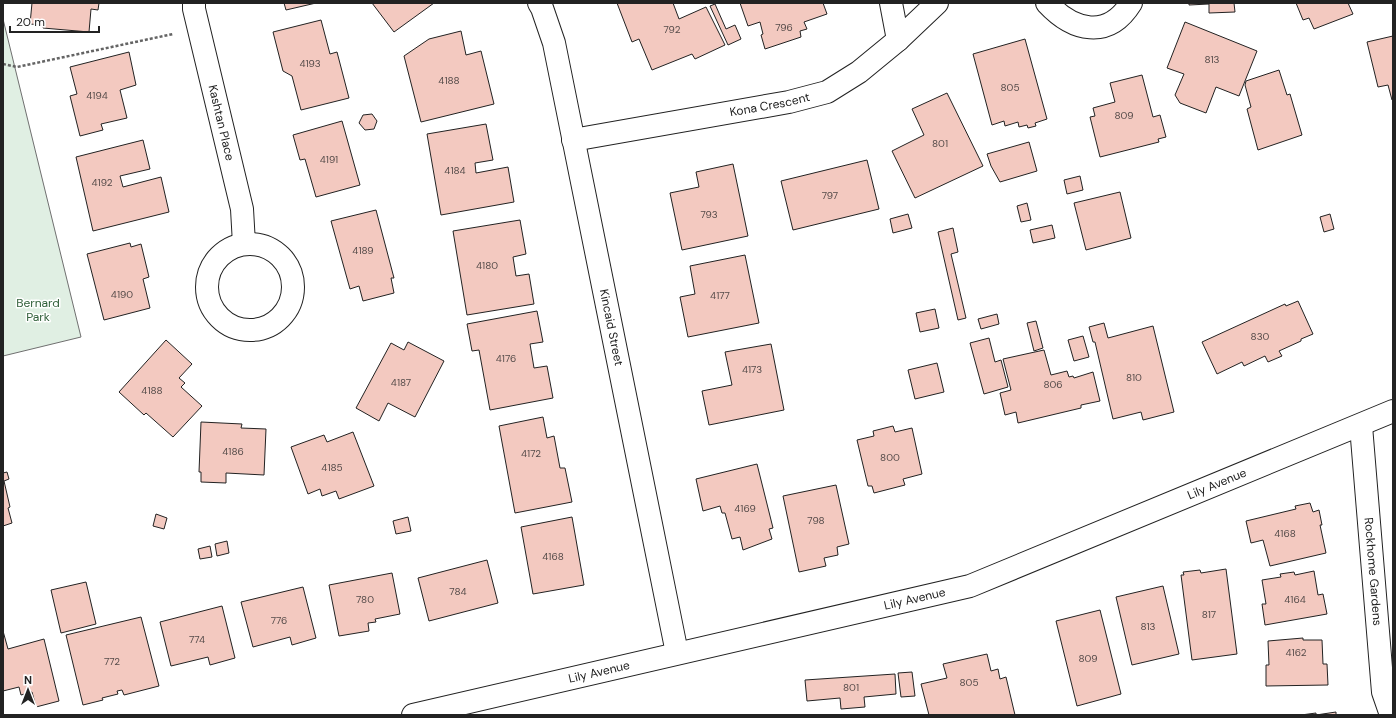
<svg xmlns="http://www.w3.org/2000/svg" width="1396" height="718" font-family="'DM Sans',sans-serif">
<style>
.green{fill:#e0efe3;stroke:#6f6f6f}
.building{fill:#f3c9c0;stroke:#222}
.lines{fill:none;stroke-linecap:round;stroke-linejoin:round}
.minor-casing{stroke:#222;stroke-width:24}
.path{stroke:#646464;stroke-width:2.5;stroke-dasharray:3 2;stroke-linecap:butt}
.minor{stroke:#fff;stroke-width:22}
.labels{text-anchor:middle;stroke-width:3;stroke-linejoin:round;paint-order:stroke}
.number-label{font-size:10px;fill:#564c4a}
.street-label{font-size:12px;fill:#222;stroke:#fff}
.park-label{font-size:12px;fill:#2f5e38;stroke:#fff}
</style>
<rect width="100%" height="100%" fill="#fff"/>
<path class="green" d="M 3,19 L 81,337 L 3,356 Z"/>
<g class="building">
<path d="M 32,3 L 99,3 L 98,10 L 91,9 L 89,32 L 43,28 L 43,25 L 30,24 Z"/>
<path d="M 284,3 L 316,3 L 286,10 Z"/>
<path d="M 372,3 L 434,3 L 394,32 Z"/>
<path d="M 617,3 L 673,3 L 679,19 L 706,7 L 725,45 L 695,59 L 692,54 L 652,70 L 639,39 L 632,42 Z"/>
<path d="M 740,3 L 823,3 L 827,14 L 804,22 L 807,29 L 800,31 L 801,37 L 765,49 L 761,35 L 763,34 L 760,22 L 748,26 Z"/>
<path d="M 1189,3 L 1234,3 L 1235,12 L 1209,13 L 1209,4 L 1189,5 Z"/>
<path d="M 1296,3 L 1348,3 L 1353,14 L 1314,29 L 1309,18 L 1303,20 Z"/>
<path d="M 715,4 L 726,29 L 735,25 L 741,39 L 728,45 L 710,6 Z"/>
<path d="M 321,20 L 330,54 L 337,52 L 349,98 L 301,110 L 292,76 L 283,71 L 273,32 Z"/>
<path d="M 1185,22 L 1257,51 L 1239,96 L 1216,87 L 1206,113 L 1180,103 L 1175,95 L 1184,74 L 1167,68 Z"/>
<path d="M 461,31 L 466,55 L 481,51 L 494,104 L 421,122 L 404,56 L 429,39 Z"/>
<path d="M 1393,36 L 1393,99 L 1392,100 L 1388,85 L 1378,87 L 1367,42 Z"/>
<path d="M 1025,39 L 1047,119 L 1035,123 L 1036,126 L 1028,128 L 1027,125 L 1019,127 L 1018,122 L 1005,126 L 1004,121 L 992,125 L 973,54 Z"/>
<path d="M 129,52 L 136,85 L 120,90 L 127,118 L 101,124 L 103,130 L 80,136 L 70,96 L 77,94 L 70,67 Z"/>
<path d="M 1279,70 L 1287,95 L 1290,94 L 1302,135 L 1258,150 L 1247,109 L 1251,107 L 1245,85 L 1246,81 Z"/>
<path d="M 1142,75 L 1153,117 L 1160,115 L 1166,137 L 1158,139 L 1159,142 L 1100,157 L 1090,117 L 1095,116 L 1093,108 L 1115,102 L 1110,83 Z"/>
<path d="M 947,93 L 983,166 L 915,198 L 892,151 L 924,135 L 912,109 Z"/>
<path d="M 372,114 L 377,121 L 374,129 L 365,130 L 359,123 L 363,115 Z"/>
<path d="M 342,121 L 360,185 L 316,197 L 305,159 L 300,160 L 293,135 Z"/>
<path d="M 486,124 L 493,160 L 475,163 L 476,173 L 508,167 L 514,202 L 441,215 L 427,134 Z"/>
<path d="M 143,140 L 150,169 L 120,176 L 123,187 L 161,177 L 169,212 L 93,231 L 76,157 Z"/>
<path d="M 1029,142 L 1037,171 L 1000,182 L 991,166 L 987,154 Z"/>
<path d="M 867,160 L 879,209 L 793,230 L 781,181 Z"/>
<path d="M 733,164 L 748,236 L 682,250 L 670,193 L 699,187 L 696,172 Z"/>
<path d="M 1080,176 L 1083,190 L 1067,194 L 1064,180 Z"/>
<path d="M 1120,192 L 1131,238 L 1086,250 L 1074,203 Z"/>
<path d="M 1027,203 L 1031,220 L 1021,222 L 1017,206 Z"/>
<path d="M 376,210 L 394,278 L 391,278 L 394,293 L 363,301 L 359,286 L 350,289 L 331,221 Z"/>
<path d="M 908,214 L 912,228 L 893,233 L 890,219 Z"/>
<path d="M 1330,214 L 1334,229 L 1324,232 L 1320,217 Z"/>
<path d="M 520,220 L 526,254 L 513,257 L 516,276 L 529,274 L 534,304 L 467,315 L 453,231 Z"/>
<path d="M 1052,225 L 1055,238 L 1033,243 L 1030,230 Z"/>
<path d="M 953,228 L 958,252 L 951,254 L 966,318 L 958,320 L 938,232 Z"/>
<path d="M 130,243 L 131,247 L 141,244 L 149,277 L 143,279 L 150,308 L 104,320 L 87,254 Z"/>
<path d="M 745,255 L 759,323 L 688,337 L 680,297 L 695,294 L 690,266 Z"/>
<path d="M 1298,301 L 1313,334 L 1301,339 L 1301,341 L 1279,351 L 1282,356 L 1268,362 L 1265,356 L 1244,366 L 1242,362 L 1217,374 L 1202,342 L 1285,304 L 1286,306 Z"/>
<path d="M 935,309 L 939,328 L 920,332 L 916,313 Z"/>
<path d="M 537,311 L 543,342 L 530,344 L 534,368 L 547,366 L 553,398 L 490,410 L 479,350 L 472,351 L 467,324 Z"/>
<path d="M 997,314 L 999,324 L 981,329 L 978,319 Z"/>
<path d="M 1036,321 L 1043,348 L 1034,351 L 1027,323 Z"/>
<path d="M 1104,323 L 1108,338 L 1153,326 L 1174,412 L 1143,420 L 1141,412 L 1113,419 L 1095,342 L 1093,342 L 1089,327 Z"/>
<path d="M 1083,336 L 1089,357 L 1074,361 L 1068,340 Z"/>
<path d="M 989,338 L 995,362 L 1001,360 L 1008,387 L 984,394 L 970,343 Z"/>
<path d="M 166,340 L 192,364 L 179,378 L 185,383 L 181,387 L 202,406 L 173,437 L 146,413 L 144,415 L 119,392 Z"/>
<path d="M 408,342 L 444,361 L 415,417 L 388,403 L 379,421 L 356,408 L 391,343 L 404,350 Z"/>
<path d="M 771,344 L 784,410 L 709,425 L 702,391 L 732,385 L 725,352 Z"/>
<path d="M 1044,350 L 1051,375 L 1067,371 L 1069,377 L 1073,376 L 1074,378 L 1093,372 L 1100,401 L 1081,405 L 1081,408 L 1018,423 L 1016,412 L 1005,415 L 1000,393 L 1011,390 L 1003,359 Z"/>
<path d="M 937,363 L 944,392 L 915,399 L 908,370 Z"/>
<path d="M 543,417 L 547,438 L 554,436 L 560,468 L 565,468 L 572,502 L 515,513 L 499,426 Z"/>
<path d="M 201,422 L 242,424 L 241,428 L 266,429 L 264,475 L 226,473 L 226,483 L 201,482 L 201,472 L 199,472 Z"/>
<path d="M 893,426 L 895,432 L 912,428 L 922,474 L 903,479 L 905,485 L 874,493 L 872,486 L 868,486 L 857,440 L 874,436 L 873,431 Z"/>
<path d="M 353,432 L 374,486 L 339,499 L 336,491 L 322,496 L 320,489 L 308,494 L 291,447 L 324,435 L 327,442 Z"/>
<path d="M 757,464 L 773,528 L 769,529 L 772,539 L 743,550 L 740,537 L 732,539 L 725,513 L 722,513 L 720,506 L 703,511 L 696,479 Z"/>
<path d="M 7,472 L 9,479 L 4,481 L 10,507 L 8,508 L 12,523 L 3,526 L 3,473 Z"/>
<path d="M 836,485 L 849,544 L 837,547 L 838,555 L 824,558 L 826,566 L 799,572 L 783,496 Z"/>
<path d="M 1310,503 L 1313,512 L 1319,510 L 1322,525 L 1320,525 L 1326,553 L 1270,566 L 1263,540 L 1251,543 L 1246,521 L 1296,509 L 1295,506 Z"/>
<path d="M 156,514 L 167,518 L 164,529 L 153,526 Z"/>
<path d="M 408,517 L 411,531 L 396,534 L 393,521 Z"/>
<path d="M 572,517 L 584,585 L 533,594 L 521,527 Z"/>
<path d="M 227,541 L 229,553 L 217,556 L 215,544 Z"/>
<path d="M 210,546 L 212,557 L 200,559 L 198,549 Z"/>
<path d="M 487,560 L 498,603 L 429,621 L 418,578 Z"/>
<path d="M 1226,569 L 1237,654 L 1192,660 L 1181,575 L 1184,575 L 1183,572 L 1200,570 L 1201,573 Z"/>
<path d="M 1314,571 L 1318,595 L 1323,594 L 1327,614 L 1265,625 L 1262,604 L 1266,604 L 1262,580 L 1281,577 L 1280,574 L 1294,572 L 1295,575 Z"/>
<path d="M 392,573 L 400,614 L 375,619 L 376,622 L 368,623 L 369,631 L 339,636 L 329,585 Z"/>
<path d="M 86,582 L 96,624 L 61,633 L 51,590 Z"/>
<path d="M 1163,586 L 1179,654 L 1132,665 L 1116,597 Z"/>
<path d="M 303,587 L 316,638 L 292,645 L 290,637 L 253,647 L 241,602 Z"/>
<path d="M 222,606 L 235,658 L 210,665 L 208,657 L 171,666 L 160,622 Z"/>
<path d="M 1100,610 L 1121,694 L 1077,706 L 1056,621 Z"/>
<path d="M 141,617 L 159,686 L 124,695 L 122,690 L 117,691 L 118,694 L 102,698 L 103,700 L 83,705 L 66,635 Z"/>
<path d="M 3,631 L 8,649 L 44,639 L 59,701 L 36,707 L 32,692 L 21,695 L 19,687 L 3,691 Z"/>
<path d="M 1303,638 L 1303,640 L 1322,640 L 1323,664 L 1327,664 L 1328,685 L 1266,686 L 1266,665 L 1269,665 L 1268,641 Z"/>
<path d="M 987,654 L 991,671 L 998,669 L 1000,679 L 1006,677 L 1015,715 L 929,715 L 921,684 L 947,678 L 943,664 Z"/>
<path d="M 912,672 L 915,696 L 901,697 L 898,673 Z"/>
<path d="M 895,674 L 896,694 L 864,697 L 865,707 L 841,709 L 840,698 L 807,701 L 805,680 Z"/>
<path d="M 1336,712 L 1336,715 L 1301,715 L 1316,713 L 1316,715 Z"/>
</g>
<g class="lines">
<defs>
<g id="minor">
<path id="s1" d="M 194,3 L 194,9 L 242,209 L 244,244"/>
<path id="s2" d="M 539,3 L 542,8 L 554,43 L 677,653"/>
<path d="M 891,3 L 898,40"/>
<path d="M 1047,3 C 1073,31 1108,40 1131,3"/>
<path id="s3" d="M 573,140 L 789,102 L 827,92 L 859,72 L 898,40 L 937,3"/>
<circle cx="250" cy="287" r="43"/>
<path id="s4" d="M 1361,426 L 1383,692 L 1391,715"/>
<path id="s5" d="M 413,715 L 970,586 L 1393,411"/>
</g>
</defs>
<use href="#minor" class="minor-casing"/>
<path class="path" d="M 3,64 L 17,67 L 173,34"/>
<use href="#minor" class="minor"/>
</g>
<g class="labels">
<g class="number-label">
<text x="784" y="31">796</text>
<text x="672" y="33">792</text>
<text x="1212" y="63">813</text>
<text x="310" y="67">4193</text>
<text x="449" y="84">4188</text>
<text x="1010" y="91">805</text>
<text x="97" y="99">4194</text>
<text x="1124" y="119">809</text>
<text x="940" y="147">801</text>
<text x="329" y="163">4191</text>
<text x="455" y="174">4184</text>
<text x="102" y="186">4192</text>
<text x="830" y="199">797</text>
<text x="709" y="218">793</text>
<text x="363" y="254">4189</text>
<text x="487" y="269">4180</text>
<text x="122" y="298">4190</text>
<text x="720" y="299">4177</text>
<text x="1260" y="340">830</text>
<text x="506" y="362">4176</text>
<text x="752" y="373">4173</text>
<text x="1134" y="381">810</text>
<text x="401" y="386">4187</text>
<text x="1053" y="388">806</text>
<text x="152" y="394">4188</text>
<text x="233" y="455">4186</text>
<text x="531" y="457">4172</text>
<text x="890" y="461">800</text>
<text x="332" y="471">4185</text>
<text x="745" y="512">4169</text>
<text x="816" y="524">798</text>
<text x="1285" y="537">4168</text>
<text x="553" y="560">4168</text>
<text x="458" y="595">784</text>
<text x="365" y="603">780</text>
<text x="1295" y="603">4164</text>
<text x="1209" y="618">817</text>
<text x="279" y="624">776</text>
<text x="1148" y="630">813</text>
<text x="197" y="643">774</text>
<text x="1296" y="656">4162</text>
<text x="1088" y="662">809</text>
<text x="112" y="665">772</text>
<text x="969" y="686">805</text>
<text x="851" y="691">801</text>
</g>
<g class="street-label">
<text dy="4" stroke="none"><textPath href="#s3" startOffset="200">Kona Crescent</textPath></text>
<text dy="4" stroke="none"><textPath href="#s1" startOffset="123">Kashtan Place</textPath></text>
<text dy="4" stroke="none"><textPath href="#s2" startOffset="333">Kincaid Street</textPath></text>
<text dy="4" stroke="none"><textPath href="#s5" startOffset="839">Lily Avenue</textPath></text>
<text dy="4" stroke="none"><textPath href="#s4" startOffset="146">Rockhome Gardens</textPath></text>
<text dy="4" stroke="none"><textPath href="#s5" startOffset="515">Lily Avenue</textPath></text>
<text dy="4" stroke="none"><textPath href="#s5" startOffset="191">Lily Avenue</textPath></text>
</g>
<g class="park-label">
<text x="38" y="307">Bernard<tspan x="38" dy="14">Park</tspan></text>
</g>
</g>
<rect width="1396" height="718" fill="none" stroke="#222222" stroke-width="8"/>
<g transform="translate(28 690)" stroke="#ffffff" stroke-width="3" paint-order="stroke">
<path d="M0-3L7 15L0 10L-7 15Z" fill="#222222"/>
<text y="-6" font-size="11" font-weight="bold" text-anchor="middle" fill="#222222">N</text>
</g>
<path d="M10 26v6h89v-6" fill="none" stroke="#222222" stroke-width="2"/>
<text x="16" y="26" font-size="12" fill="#222222" stroke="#ffffff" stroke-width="3" paint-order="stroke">20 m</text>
</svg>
